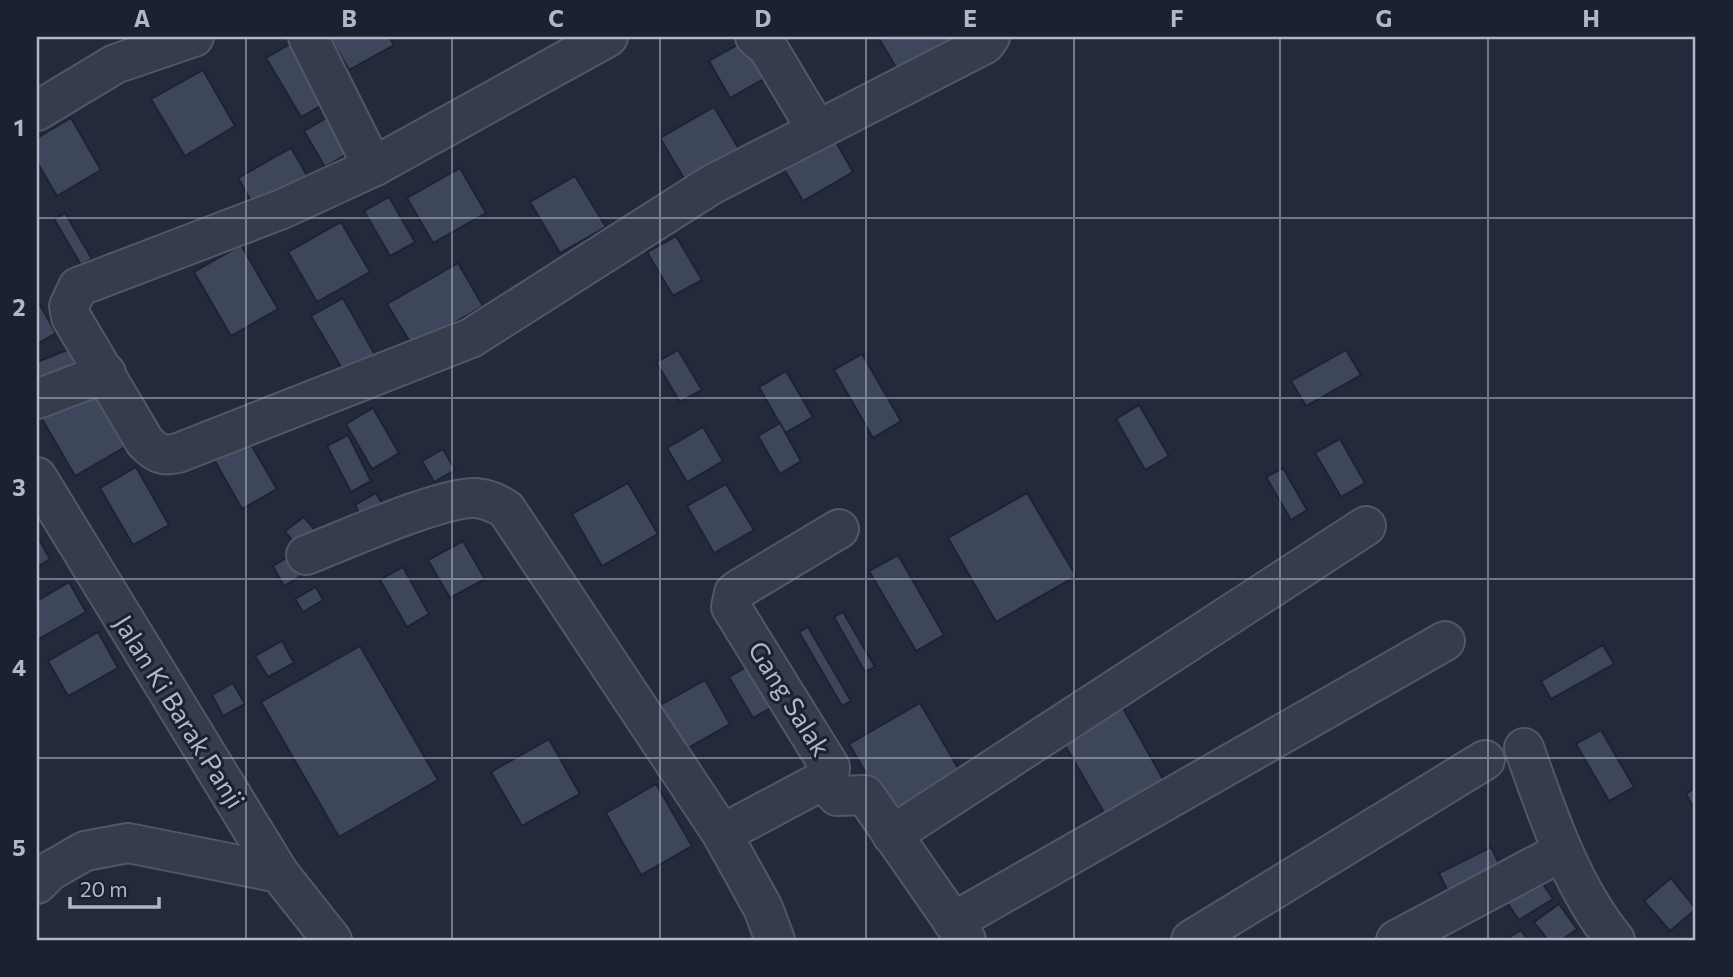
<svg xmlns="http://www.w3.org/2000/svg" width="1733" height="977" font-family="Commissioner,sans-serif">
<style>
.building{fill:#3e465c;stroke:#1d2333;stroke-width:2}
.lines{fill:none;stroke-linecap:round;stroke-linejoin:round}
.minor-casing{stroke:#515767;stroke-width:42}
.minor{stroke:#363c4c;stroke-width:38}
.grid{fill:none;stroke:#b1b7c8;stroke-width:2;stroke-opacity:0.55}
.labels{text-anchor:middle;stroke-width:6;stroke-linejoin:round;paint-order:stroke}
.street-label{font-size:26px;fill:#b1b7c8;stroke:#1b2131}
.neatline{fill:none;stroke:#b1b7c8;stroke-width:2.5}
.grid-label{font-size:23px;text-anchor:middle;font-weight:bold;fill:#b1b7c8}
</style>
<rect width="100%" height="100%" fill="#222a3c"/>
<g class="building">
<path d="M 330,37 L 389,37 L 394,45 L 349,70 Z"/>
<path d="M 878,37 L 953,37 L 956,42 L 900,74 Z"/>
<path d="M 748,39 L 769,76 L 730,98 L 709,61 Z"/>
<path d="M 297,40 L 331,100 L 301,117 L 266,58 Z"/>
<path d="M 203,70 L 235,126 L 185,156 L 151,99 Z"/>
<path d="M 714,107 L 739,149 L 685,180 L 660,138 Z"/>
<path d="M 337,112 L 357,148 L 325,167 L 304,131 Z"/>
<path d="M 71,118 L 101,170 L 57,196 L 37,162 L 37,138 Z"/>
<path d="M 832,135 L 853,172 L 803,201 L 781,164 Z"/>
<path d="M 291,148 L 311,182 L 258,213 L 238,178 Z"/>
<path d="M 460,168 L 486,213 L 433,243 L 407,198 Z"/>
<path d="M 575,176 L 606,227 L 560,253 L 530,202 Z"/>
<path d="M 389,197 L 415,242 L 390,256 L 364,211 Z"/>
<path d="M 65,213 L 92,259 L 81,265 L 54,219 Z"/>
<path d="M 341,222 L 370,272 L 317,302 L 288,252 Z"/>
<path d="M 676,236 L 702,280 L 673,296 L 647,252 Z"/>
<path d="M 241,245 L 278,309 L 231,336 L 194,272 Z"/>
<path d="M 458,263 L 483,306 L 413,347 L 387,304 Z"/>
<path d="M 343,298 L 378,360 L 347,377 L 311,316 Z"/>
<path d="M 37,300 L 56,333 L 37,344 Z"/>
<path d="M 72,348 L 81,373 L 37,390 L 37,362 Z"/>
<path d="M 678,350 L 702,390 L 680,402 L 656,362 Z"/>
<path d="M 1346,350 L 1361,375 L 1306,406 L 1291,381 Z"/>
<path d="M 862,354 L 901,421 L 873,438 L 834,370 Z"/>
<path d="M 786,371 L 813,417 L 785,433 L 759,387 Z"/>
<path d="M 100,377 L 137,440 L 75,476 L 38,412 Z"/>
<path d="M 1139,405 L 1169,456 L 1145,470 L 1116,419 Z"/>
<path d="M 373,408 L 399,453 L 372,469 L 346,424 Z"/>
<path d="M 780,423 L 801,461 L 780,474 L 758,436 Z"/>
<path d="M 703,427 L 723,461 L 687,482 L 667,448 Z"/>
<path d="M 348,435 L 371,481 L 351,492 L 327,446 Z"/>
<path d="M 246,436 L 277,489 L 242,509 L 212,456 Z"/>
<path d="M 1340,439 L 1365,483 L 1341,497 L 1315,453 Z"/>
<path d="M 443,449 L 455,470 L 434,482 L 422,461 Z"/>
<path d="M 136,467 L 169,525 L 133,545 L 100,488 Z"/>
<path d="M 1283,468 L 1307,510 L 1291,520 L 1266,477 Z"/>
<path d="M 628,483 L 658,534 L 602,566 L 572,514 Z"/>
<path d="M 726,484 L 754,530 L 714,553 L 687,506 Z"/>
<path d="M 376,493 L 388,514 L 366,526 L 355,505 Z"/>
<path d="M 1027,493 L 1076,576 L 996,622 L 948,538 Z"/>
<path d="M 304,517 L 319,535 L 299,550 L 285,531 Z"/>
<path d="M 37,536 L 50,559 L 37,567 Z"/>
<path d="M 463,541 L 485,579 L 450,598 L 428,560 Z"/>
<path d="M 296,552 L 307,572 L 284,586 L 273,566 Z"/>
<path d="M 898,555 L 944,635 L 916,651 L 869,571 Z"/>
<path d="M 403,567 L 429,614 L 407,627 L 380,580 Z"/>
<path d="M 69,582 L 86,612 L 37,640 L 37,601 Z"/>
<path d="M 316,587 L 323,600 L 303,612 L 295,599 Z"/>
<path d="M 843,612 L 875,667 L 865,672 L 834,617 Z"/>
<path d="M 808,627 L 851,701 L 842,706 L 799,632 Z"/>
<path d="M 98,632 L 118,668 L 68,696 L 48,661 Z"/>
<path d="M 282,641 L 294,663 L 268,677 L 255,656 Z"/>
<path d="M 1603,645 L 1614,664 L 1551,699 L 1541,681 Z"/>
<path d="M 360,646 L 438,780 L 339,837 L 261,702 Z"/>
<path d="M 759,660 L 783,701 L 753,718 L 729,677 Z"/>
<path d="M 705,680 L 730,724 L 681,752 L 655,708 Z"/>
<path d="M 233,683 L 245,704 L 223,716 L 212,695 Z"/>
<path d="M 920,703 L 961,773 L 889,813 L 849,744 Z"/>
<path d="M 1123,708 L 1168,788 L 1109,821 L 1063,742 Z"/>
<path d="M 1601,730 L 1634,787 L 1609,801 L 1576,744 Z"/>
<path d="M 549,739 L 580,794 L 522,826 L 491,772 Z"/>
<path d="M 656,784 L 692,846 L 641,875 L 606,813 Z"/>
<path d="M 1696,787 L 1696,812 L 1686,794 Z"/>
<path d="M 1491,847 L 1506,878 L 1454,904 L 1439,873 Z"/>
<path d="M 1537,875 L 1553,899 L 1519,920 L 1503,897 Z"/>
<path d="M 1671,878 L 1696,909 L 1670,931 L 1644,901 Z"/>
<path d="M 1559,904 L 1577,929 L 1562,940 L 1548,940 L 1534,922 Z"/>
<path d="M 1521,930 L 1528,940 L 1505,940 Z"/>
</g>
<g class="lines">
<defs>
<g id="minor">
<path d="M 308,37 L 373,167"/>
<path d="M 608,37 L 373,167 L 282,209 L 78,287 L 69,306 L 71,317 L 145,442 C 156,453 162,457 178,453 L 471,338 L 711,185 L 985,44 L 990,37"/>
<path d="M 755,37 L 768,48 L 817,130"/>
<path d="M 37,111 L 115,64 L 194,37"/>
<path d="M 37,399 L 106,373"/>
<path d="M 37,477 L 279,873 L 332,940"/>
<path d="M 306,555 C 343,541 442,496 476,498 C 488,499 496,503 506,509 L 722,834 L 763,908 L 775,940"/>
<path d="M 1524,748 C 1548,815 1570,884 1615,940"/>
<path d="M 823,781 L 837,796 L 865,795 L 966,940"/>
<path d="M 722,834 L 829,777 L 830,767 L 731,607 L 734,593 L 739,589 L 839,529"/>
<path d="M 892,835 L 1366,526"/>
<path d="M 37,884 L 50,871 L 85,851 L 128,843 L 279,873"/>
<path d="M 953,922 L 1445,641"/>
<path d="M 1191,940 L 1485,760"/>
<path d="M 1396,940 L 1561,852"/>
</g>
</defs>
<use href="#minor" class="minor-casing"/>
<use href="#minor" class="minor"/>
</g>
<path class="grid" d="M 246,37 L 246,940M 452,37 L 452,940M 660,37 L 660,940M 866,37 L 866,940M 1074,37 L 1074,940M 1280,37 L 1280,940M 1488,37 L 1488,940M 37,218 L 1696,218M 37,398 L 1696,398M 37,579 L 1696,579M 37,758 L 1696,758"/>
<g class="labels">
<g class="street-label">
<text transform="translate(789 699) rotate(58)" y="9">Gang Salak</text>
<text transform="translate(179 712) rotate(58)" y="9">Jalan Ki Barak Panji</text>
</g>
</g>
<rect width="1733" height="977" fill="none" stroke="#1b2131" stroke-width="77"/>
<path d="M70 897v10h89v-10" fill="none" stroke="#b1b7c8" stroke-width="3.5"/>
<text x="80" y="897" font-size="21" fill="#b1b7c8" stroke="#1b2131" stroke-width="5" paint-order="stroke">20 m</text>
<rect x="38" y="38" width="1656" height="901" class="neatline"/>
<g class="grid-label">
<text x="142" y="27">A</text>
<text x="349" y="27">B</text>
<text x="556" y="27">C</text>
<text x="763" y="27">D</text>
<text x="970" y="27">E</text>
<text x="1177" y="27">F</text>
<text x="1384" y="27">G</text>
<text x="1591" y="27">H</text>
<text x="19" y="136">1</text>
<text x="19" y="316">2</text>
<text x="19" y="496">3</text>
<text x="19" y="676">4</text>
<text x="19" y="856">5</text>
</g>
</svg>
